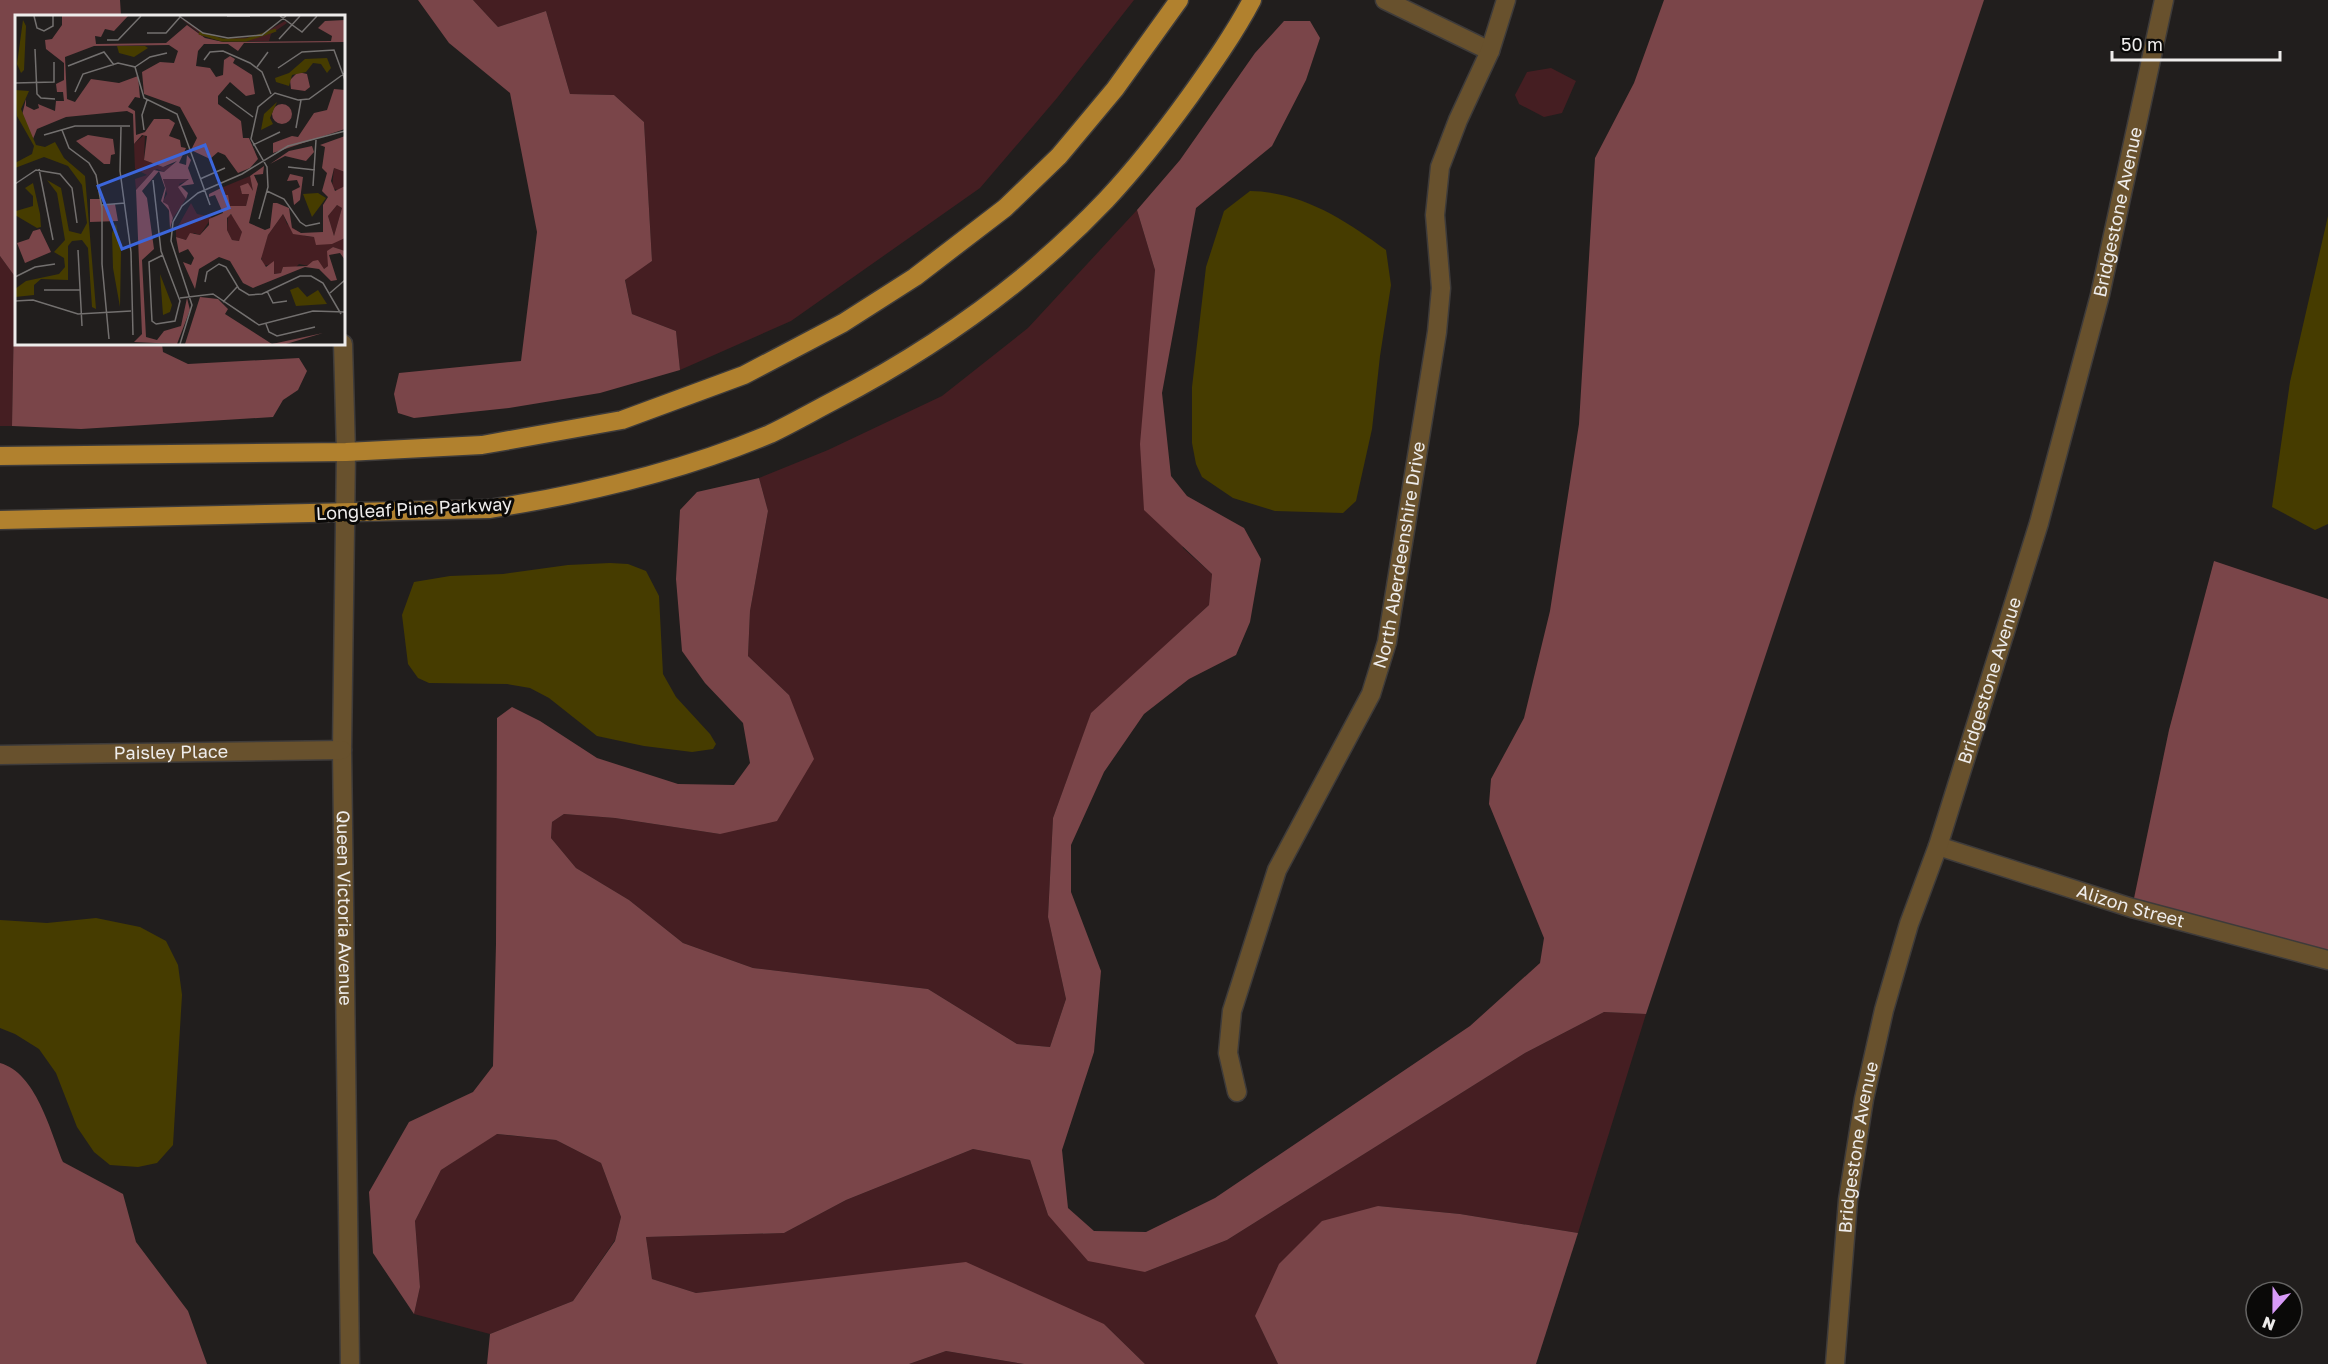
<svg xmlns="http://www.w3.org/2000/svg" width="2328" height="1364" font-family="'Golos Text',sans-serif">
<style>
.green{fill:#451e22}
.forest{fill:#7a4549}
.water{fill:#463c00}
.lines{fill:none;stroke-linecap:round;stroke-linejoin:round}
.minor-casing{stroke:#3e3b3a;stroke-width:21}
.major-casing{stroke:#3e3b3a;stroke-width:21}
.minor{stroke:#68512d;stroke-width:18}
.major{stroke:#b1812e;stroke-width:18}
.labels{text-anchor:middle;stroke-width:6;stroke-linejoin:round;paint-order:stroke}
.street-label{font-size:18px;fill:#eeeceb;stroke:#0a0908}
.inset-river{fill:none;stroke:#463c00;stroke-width:3}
.inset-road{fill:none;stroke:#73706f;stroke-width:1.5}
.view{fill:#3c66db;fill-opacity:0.15;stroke:#3c66db;stroke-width:3}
.inset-edge{fill:none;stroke:#eeeceb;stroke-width:3}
</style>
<rect width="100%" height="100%" fill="#211e1d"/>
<g class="green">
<path d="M 473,0 L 1134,0 L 1057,98 L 980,188 L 791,321 L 680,370 L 676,331 L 632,314 L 625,279 L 652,261 L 644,122 L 614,95 L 570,94 L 546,11 L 498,27 Z"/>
<path d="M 1551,68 L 1576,81 L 1562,113 L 1544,117 L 1519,104 L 1515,95 L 1527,72 Z"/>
<path d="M 1137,210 L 1155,270 L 1149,352 L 1183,548 L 1212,574 L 1209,605 L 1091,714 L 1053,818 L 1048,917 L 1066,999 L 1050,1047 L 1017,1044 L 928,989 L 753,968 L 683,943 L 629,900 L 576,868 L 551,838 L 552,822 L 564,814 L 615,818 L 720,834 L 789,695 L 748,656 L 750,611 L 768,511 L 759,478 L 828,450 L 942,396 L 1028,328 Z"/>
<path d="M 0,256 L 16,278 L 14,315 L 12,426 L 0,426 Z"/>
<path d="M 1604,1012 L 1646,1014 L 1578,1233 L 1460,1214 L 1378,1206 L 1255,1316 L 1278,1364 L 1145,1364 L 1104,1324 L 806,1281 L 696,1293 L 652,1279 L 646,1237 L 784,1233 L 846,1200 L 973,1149 L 1030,1160 L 1048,1215 L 1145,1272 L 1227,1240 L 1525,1053 Z"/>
<path d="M 496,1134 L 556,1140 L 601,1163 L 621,1217 L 615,1240 L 573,1301 L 490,1334 L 414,1314 L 420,1287 L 415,1221 L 441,1170 Z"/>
<path d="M 946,1351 L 1024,1364 L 909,1364 Z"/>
</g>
<g class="forest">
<path d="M 0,0 L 120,0 L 121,16 L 16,16 L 16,278 L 0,256 Z"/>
<path d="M 418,0 L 473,0 L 498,27 L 546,11 L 570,94 L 614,95 L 644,122 L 652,261 L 625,280 L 632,314 L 676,331 L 680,370 L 600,393 L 509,408 L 414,418 L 398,413 L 394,394 L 399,373 L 521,361 L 537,232 L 510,93 L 449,43 Z"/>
<path d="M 1664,0 L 1984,0 L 1646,1014 L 1604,1012 L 1525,1053 L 1227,1240 L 1145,1272 L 1088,1261 L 1048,1215 L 1030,1160 L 973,1149 L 846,1200 L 784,1233 L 646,1237 L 652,1279 L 696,1293 L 966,1262 L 1104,1324 L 1145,1364 L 1024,1364 L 946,1351 L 909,1364 L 487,1364 L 490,1334 L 573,1301 L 615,1241 L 621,1217 L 601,1163 L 556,1140 L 497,1134 L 441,1170 L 415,1221 L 420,1287 L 414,1314 L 373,1253 L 369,1192 L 409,1122 L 473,1092 L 493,1066 L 496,944 L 497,718 L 512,707 L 540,721 L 597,758 L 678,784 L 734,785 L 750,763 L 743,723 L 705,683 L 682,651 L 676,579 L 680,510 L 697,492 L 759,478 L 768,511 L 750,611 L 748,656 L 789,695 L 814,759 L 777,821 L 720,834 L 615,818 L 564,814 L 552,822 L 551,838 L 576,868 L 629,900 L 683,943 L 753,968 L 928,989 L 1017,1044 L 1050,1047 L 1066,999 L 1048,917 L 1053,818 L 1091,713 L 1209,605 L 1212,574 L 1144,510 L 1140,444 L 1155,270 L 1137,210 L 1180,160 L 1255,53 L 1284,21 L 1310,21 L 1320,38 L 1306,80 L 1272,146 L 1196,208 L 1162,393 L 1171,476 L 1187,496 L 1244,528 L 1261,559 L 1250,622 L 1236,655 L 1189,679 L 1144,714 L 1104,772 L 1071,845 L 1071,892 L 1101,971 L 1094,1052 L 1062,1150 L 1068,1208 L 1094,1231 L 1146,1232 L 1215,1198 L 1470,1026 L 1540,963 L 1544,938 L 1489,804 L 1491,779 L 1524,718 L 1550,611 L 1579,424 L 1595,158 L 1634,83 Z"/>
<path d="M 16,280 L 16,344 L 162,344 L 163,352 L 188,364 L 299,358 L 307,371 L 298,390 L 283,400 L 273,417 L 81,429 L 12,426 L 14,315 Z"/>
<path d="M 2214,561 L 2328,599 L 2328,960 L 2132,908 L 2169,730 Z"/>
<path d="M 0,1063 C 36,1073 50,1130 63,1162 L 123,1194 L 136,1242 L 188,1311 L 207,1364 L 0,1364 Z"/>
<path d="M 1378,1206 L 1460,1214 L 1578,1233 L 1536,1364 L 1278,1364 L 1255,1316 L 1279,1264 L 1322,1221 Z"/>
</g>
<g class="water">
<path d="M 1250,191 C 1303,192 1345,220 1386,250 L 1391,285 L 1380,356 L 1372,429 L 1356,501 L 1343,513 L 1275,511 L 1233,498 L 1202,477 L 1196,464 L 1192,443 L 1192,387 L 1206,267 L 1224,211 Z"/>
<path d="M 2328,216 L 2328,524 L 2315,530 L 2272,507 L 2290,382 Z"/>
<path d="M 610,563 L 628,564 L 646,571 L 659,596 L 663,674 L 676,697 L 710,734 L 716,744 L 713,749 L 692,752 L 644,746 L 597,736 L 549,698 L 530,688 L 507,684 L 429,683 L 418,678 L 408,664 L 402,615 L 414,582 L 450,576 L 503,574 L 568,565 Z"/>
<path d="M 96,918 L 140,927 L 166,941 L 178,965 L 182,995 L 173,1145 L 157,1163 L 138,1167 L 110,1165 L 94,1152 L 77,1127 L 56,1073 L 39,1049 L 15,1034 L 0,1028 L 0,920 L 47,923 Z"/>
</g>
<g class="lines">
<defs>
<g id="minor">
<path d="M 1385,0 L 1490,51"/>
<path id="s1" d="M 343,344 L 346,452 L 342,750 L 350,1364"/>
<path id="s2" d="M 0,755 L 342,750"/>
<path id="s3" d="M 1938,846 L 2132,908 L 2328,960"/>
<path id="s4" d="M 1237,1092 L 1228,1053 L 1232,1011 L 1277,870 L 1371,694 L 1387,642 L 1437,332 L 1441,288 L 1435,215 L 1440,167 L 1458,120 L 1490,51 L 1506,0"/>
<path id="s5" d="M 1835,1364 L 1848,1200 L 1864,1099 L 1884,1010 L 1909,924 L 1938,846 L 2039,523 L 2100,295 L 2164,0"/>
</g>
<g id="major">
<path d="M 0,456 L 346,452 L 482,445 L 622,420 L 744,375 L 843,323 L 915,277 L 1005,208 L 1059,156 L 1115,89 L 1179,0"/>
<path d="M 0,520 L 489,509 C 585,494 680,472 770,434 C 791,424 812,412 833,401 C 933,349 1028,282 1106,200 C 1136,168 1164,132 1190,96 C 1212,65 1234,34 1252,0"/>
</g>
</defs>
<use href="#minor" class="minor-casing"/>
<use href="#major" class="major-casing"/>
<use href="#minor" class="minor"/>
<use href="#major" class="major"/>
</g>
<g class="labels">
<g class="street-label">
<text dy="6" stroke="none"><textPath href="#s5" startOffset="1190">Bridgestone Avenue</textPath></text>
<text transform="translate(414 509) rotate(-3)" y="6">Longleaf Pine Parkway</text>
<text dy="6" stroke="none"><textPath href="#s4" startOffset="572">North Aberdeenshire Drive</textPath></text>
<text dy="6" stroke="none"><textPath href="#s5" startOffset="704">Bridgestone Avenue</textPath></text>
<text dy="6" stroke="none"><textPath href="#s2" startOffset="171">Paisley Place</textPath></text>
<text dy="6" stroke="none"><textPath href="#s3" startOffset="202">Alizon Street</textPath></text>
<text dy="6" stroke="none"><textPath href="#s1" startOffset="564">Queen Victoria Avenue</textPath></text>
<text dy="6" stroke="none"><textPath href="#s5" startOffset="218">Bridgestone Avenue</textPath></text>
</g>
</g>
<g transform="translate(15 15)">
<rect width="330" height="330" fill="#211e1d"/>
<path d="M 165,3 L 189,19 L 207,24 L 242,22 L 270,6 L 272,8 L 256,19 L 254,26 L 207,26 L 188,21 ZM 130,119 L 129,145 L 148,152 L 163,148 L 149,157 L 142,154 L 136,158 L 121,175 L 120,164 L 132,160 L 120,154 L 119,129 ZM 319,153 L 330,157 L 330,171 L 325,176 L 317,173 ZM 235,161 L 238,176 L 225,176 L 234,179 L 231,191 L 214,191 L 206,173 ZM 166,162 L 174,165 L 164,169 L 171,184 L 158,203 L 148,186 L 152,179 L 148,163 ZM 176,188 L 182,199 L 197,202 L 185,220 L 179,218 L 171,225 L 161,222 L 161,215 ZM 322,190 L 327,193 L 319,221 L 313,201 ZM 268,199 L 272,209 L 290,221 L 299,222 L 303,229 L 330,223 L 330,236 L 318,232 L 313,236 L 313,251 L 309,254 L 284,249 L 279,254 L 268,252 L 266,258 L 258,259 L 257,249 L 248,251 L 246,241 L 253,220 ZM 213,200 L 219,200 L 224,208 L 228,220 L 224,226 L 217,225 L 212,215 Z" fill="#451e22"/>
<path d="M 47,1 L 113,1 L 99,16 L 90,14 L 86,22 L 80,21 L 81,29 L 151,28 L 172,10 L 190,23 L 208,27 L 316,26 L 317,21 L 303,13 L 310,6 L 330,5 L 330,27 L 229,28 L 223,36 L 213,29 L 189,29 L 183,36 L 181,51 L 195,53 L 201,62 L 208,60 L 209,45 L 215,41 L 220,44 L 218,48 L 237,60 L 240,79 L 231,81 L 215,67 L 203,81 L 203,89 L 226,106 L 228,123 L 234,123 L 243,144 L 235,153 L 223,158 L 210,140 L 203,137 L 195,144 L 176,135 L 182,123 L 165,92 L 129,79 L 127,57 L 145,47 L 159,48 L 163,36 L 154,30 L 79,31 L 50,42 L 52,84 L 60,87 L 76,64 L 104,68 L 123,61 L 125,83 L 120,82 L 113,92 L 120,96 L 121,120 L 130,117 L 139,104 L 154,104 L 160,108 L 154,121 L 165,125 L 166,132 L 171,133 L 164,148 L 171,150 L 172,140 L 176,145 L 173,153 L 179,169 L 166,171 L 173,178 L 171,184 L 163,172 L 174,164 L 148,164 L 151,174 L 148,187 L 153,190 L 158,203 L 155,214 L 154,195 L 146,186 L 150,173 L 144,156 L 127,176 L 132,183 L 139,234 L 127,245 L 131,322 L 142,325 L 149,316 L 166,311 L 172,283 L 175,295 L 162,329 L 119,327 L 127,319 L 121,175 L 139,155 L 149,157 L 162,146 L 148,152 L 129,145 L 132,121 L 127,120 L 119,129 L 118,99 L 112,96 L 51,102 L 22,114 L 18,124 L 7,100 L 11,84 L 11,91 L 19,95 L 24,93 L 23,89 L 40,96 L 41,86 L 49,86 L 48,77 L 42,77 L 41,69 L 49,65 L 49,48 L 31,34 L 30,25 L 37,24 L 47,10 ZM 283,57 L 292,59 L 295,72 L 290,76 L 276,74 L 275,65 ZM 319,74 L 330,75 L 330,114 L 258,138 L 258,128 L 277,121 L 283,122 L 299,98 L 312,95 ZM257 99a10 10 0 1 1 20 0a10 10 0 1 1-20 0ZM 73,120 L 98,124 L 100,139 L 96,140 L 95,149 L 89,149 L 61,126 ZM 330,121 L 330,157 L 319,153 L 316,166 L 320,176 L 330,171 L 330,223 L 317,229 L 301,230 L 299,222 L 278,219 L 268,199 L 253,220 L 246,244 L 251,252 L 259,246 L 259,259 L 266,258 L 268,252 L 292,251 L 298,246 L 303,245 L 309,254 L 313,251 L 312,236 L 318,232 L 330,236 L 330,245 L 325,238 L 314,240 L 322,265 L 316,266 L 304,254 L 290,252 L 238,273 L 228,268 L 215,246 L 204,242 L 184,254 L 180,274 L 168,247 L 176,250 L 179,243 L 173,234 L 164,238 L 161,222 L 171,225 L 175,218 L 185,220 L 194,210 L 194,204 L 208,198 L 200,180 L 194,182 L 194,179 L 206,173 L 208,180 L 213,180 L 215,191 L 231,191 L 234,179 L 227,179 L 225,171 L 233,168 L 238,176 L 235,161 L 249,151 L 248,159 L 239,160 L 243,169 L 234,208 L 250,215 L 255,213 L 258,188 L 262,188 L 274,193 L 277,213 L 286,218 L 308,217 L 308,190 L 313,182 L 307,176 L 312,158 L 307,153 L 310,132 L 305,130 ZM 322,190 L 327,193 L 319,221 L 313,201 ZM 216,199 L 227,217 L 224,226 L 217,225 L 212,215 L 212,203 ZM 297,131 L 299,137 L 291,146 L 270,141 L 255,149 L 274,136 ZM 275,159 L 288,162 L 285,185 L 279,190 L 277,176 L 285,172 L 282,165 L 272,166 ZM 75,184 L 86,184 L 87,190 L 100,189 L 103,206 L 75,207 ZM 25,214 L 36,237 L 10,248 L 2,228 L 14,224 L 18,216 ZM 185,282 L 203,284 L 213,294 L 210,299 L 257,329 L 308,318 L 271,329 L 170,329 Z" fill="#7a4549" fill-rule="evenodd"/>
<path d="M 8,5 L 11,11 L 9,55 L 6,58 L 2,49 ZM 102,31 L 130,31 L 133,33 L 119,42 L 104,38 ZM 312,43 L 316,53 L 312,58 L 306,49 L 298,48 L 291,57 L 277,60 L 274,71 L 261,67 L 260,63 L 274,58 L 290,44 ZM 0,75 L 14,76 L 6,94 L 21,130 L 30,132 L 40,127 L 49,143 L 70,161 L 81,294 L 77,292 L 73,233 L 67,225 L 57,226 L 53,231 L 53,265 L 26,264 L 19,270 L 19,280 L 0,282 L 0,274 L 11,266 L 44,259 L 50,252 L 49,243 L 39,237 L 50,225 L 42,178 L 32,165 L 46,173 L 54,216 L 66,219 L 72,208 L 67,170 L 53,151 L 29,142 L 0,153 L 0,148 L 17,139 L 19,131 L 2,101 ZM 262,87 L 255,103 L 258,109 L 246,115 L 249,99 ZM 18,168 L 25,199 L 26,212 L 22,213 L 0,200 L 1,196 L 18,191 L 18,181 L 10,173 ZM 303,178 L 311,183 L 297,202 L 288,179 ZM 101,209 L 106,237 L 105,292 L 98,253 L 97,218 ZM 145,259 L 157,290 L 155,297 L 148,300 ZM 283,272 L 292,282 L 303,275 L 312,289 L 281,291 L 275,275 Z" fill="#463c00"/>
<path class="inset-river" d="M 184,18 L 207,25 L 231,25 L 261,15"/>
<path class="inset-road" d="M 19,1 L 22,13 L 29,16 L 38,11 L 38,1M 164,1 L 188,18 L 213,23 L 247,20 L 271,1M 212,1 L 235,1M 265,1 L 287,17 L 302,1M 132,18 L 151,18 L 166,1M 264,24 L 285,1M 92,25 L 103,25 L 126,1M 20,34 L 22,79 L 26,83 L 40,84M 189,45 L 195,37 L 208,36 L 235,48 L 247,57 L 256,79M 53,51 L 89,37 L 99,50M 120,52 L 135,42 L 152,38M 242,52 L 253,37M 263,53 L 287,37 L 319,35 L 330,65M 0,68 L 39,67 L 39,47M 60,77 L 68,59 L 103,48 L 120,52 L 129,83 L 162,99 L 195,190M 211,82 L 238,102M 106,112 L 105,156 L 116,237 L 118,320M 281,113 L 286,85M 47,115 L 54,133 L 74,148 L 81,160 L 87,193 L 87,249 L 94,324M 129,115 L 127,100 L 132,85M 29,120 L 60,111 L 115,111M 238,130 L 265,117M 273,152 L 300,155M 24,154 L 38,225M 185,164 L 210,153M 138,165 L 146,236 L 165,286 L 160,306 L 141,309M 0,169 L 21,155 L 45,159 L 57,173 L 62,208M 298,171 L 301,125M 252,176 L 269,184 L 285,207 L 291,211 L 305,208M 86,190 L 110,188M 244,204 L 253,172 L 252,152 L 236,124 L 243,92 L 260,78 L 283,85 L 294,84 L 330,58M 63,235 L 67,311M 0,262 L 20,252 L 40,249M 190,267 L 192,257 L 204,249 L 211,252 L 224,274 L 234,280 L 247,279 L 285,261 L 296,261 L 308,268 L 326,299M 29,275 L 65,275M 252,276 L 258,288 L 272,286M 315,278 L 330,265M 165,283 L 198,279 L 244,310 L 298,296 L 330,297M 0,286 L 18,285 L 63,299 L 116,296M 208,287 L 222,272M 141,309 L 137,306 L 134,247 L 148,240M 251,309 L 254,317 L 262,321 L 300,312M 165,329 L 177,290 L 156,226 L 158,207 L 167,191 L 183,178 L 227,159 L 273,131 L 330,116"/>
<path class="view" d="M 190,130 L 214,193 L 107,234 L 83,171 Z"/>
<rect width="330" height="330" class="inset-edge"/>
</g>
<g transform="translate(2274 1310) rotate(201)"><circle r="28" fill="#0a0908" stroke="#656463" stroke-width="1.5"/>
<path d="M0-4.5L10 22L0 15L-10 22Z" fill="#d89af8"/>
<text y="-9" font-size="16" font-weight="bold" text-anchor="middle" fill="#eeeceb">N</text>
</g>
<path d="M2112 51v9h168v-9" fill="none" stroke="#eeeceb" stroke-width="3"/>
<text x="2121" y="51" font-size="18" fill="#eeeceb" stroke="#0a0908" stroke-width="4.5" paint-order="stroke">50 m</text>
</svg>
